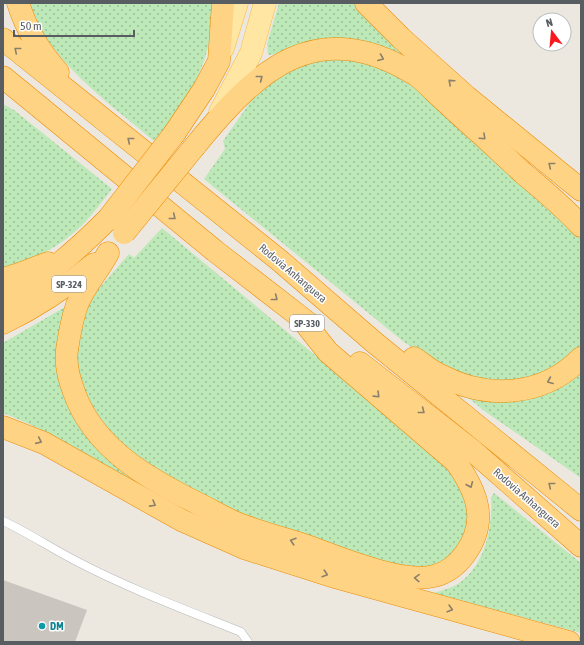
<svg xmlns="http://www.w3.org/2000/svg" width="584" height="645" font-family="'Asap Condensed',sans-serif">
<style>
.grass{fill:url(#grass-dots)}
.building{fill:#cac5be}
.lines{fill:none;stroke-linecap:round;stroke-linejoin:round}
.lane-casing{stroke:#b2b7bb;stroke-width:9}
.primary-casing{stroke:#ffb846;stroke-width:23}
.highway-casing{stroke:#ec8a00;stroke-width:23}
.lane{stroke:#fff;stroke-width:8}
.primary{stroke:#ffe6a2;stroke-width:22}
.highway{stroke:#ffd384;stroke-width:22}
.highway-bridge-casing{stroke:#ec8a00;stroke-width:23;stroke-linecap:butt}
.highway-bridge{stroke:#ffd384;stroke-width:22}
.oneway{stroke:#8a806c}
.culture-dot{fill:#0f9aa8;stroke:#fff;stroke-width:1.5}
.labels{text-anchor:middle;stroke-width:3;stroke-linejoin:round;paint-order:stroke}
.shield{fill:#fff;stroke:#8a8e91;stroke-width:1}
.shield-label{font-size:10px;font-weight:bold;fill:#585d62}
.street-label{font-size:11px;fill:#585d62;stroke:#fff}
.culture-label{font-size:11px;font-weight:bold;fill:#0d838f;stroke:#fff;text-anchor:start}
</style>
<defs>
<pattern id="grass-dots" width="8" height="8" patternUnits="userSpaceOnUse"><rect width="8" height="8" fill="#bde8b8"/><path d="M2 2h.1M6 6h.1" fill="none" stroke="#9cbf99" stroke-width="1.8" stroke-linecap="round"/></pattern>
</defs>
<rect width="100%" height="100%" fill="#ede8df"/>
<g class="grass">
<path d="M 28,3 L 215,3 C 213,16 212,30 209,43 C 201,80 178,113 154,141 C 109,103 48,60 28,3 Z"/>
<path d="M 279,3 L 355,3 L 364,14 L 448,87 L 420,73 L 304,44 L 276,54 L 268,55 L 267,44 Z"/>
<path d="M 353,57 L 399,77 L 427,97 L 579,236 L 581,239 L 581,346 C 514,403 471,386 404,342 L 204,179 L 225,149 L 223,141 L 265,81 L 307,59 Z"/>
<path d="M 3,104 L 14,110 L 112,189 C 102,201 92,216 80,227 C 58,248 32,260 3,271 Z"/>
<path d="M 162,228 L 445,463 C 455,477 465,494 469,512 C 471,519 467,529 464,536 C 451,569 430,570 399,566 L 252,518 L 213,502 L 169,479 L 116,440 L 84,399 L 76,358 L 83,314 L 95,293 L 129,254 L 134,258 Z"/>
<path d="M 70,304 L 72,408 L 254,540 C 227,528 197,518 171,504 C 115,473 63,436 3,413 L 3,343 Z"/>
<path d="M 581,369 L 581,478 L 483,410 L 464,394 Z"/>
<path d="M 494,493 L 581,563 L 581,633 L 434,593 C 442,590 451,588 458,584 C 485,566 493,527 491,497 Z"/>
</g>
<path class="building" d="M 3,580 L 87,610 L 75,642 L 3,642 Z"/>
<g class="lines">
<defs>
<path id="lane" d="M 3,521 C 29,533 52,549 78,562 C 130,589 186,610 241,632 L 248,642"/>
<g id="primary">
<path d="M 223,48 L 237,3"/>
<path d="M 220,112 L 251,53 L 265,3"/>
</g>
<g id="highway">
<path d="M 18,3 C 27,31 39,50 58,72"/>
<path d="M 366,3 L 401,38 L 467,97 L 581,190"/>
<path d="M 3,39 L 279,260 L 375,343 L 581,510"/>
<path d="M 3,77 L 215,251 L 312,326"/>
<path d="M 174,134 L 204,89 L 219,61 L 223,3"/>
<path d="M 195,146 C 257,70 316,13 416,75 C 423,80 430,87 436,93 C 451,107 466,121 481,134 C 495,147 509,160 523,173 C 543,190 563,206 581,226"/>
<path d="M 108,253 C 99,270 84,287 77,305 C 72,319 69,336 67,350 C 65,364 69,379 74,392 C 94,449 150,480 201,505 C 213,511 226,519 239,524 C 260,532 282,538 304,545 C 336,556 402,585 434,576 C 447,573 457,565 465,554 C 489,521 477,492 456,462 L 328,352 L 301,318"/>
<path d="M 3,279 L 22,273 L 48,263"/>
<path d="M 3,301 C 45,278 74,253 108,219"/>
<path d="M 3,323 C 36,307 66,287 94,264"/>
<path d="M 414,358 C 423,364 431,371 440,375 C 487,400 543,397 581,358"/>
<path d="M 360,363 L 473,451 L 581,546"/>
<path d="M 3,427 L 44,443 L 181,520 L 244,548 L 338,578 L 569,642"/>
</g>
</defs>
<use href="#lane" class="lane-casing"/>
<use href="#primary" class="primary-casing"/>
<use href="#highway" class="highway-casing"/>
<use href="#lane" class="lane"/>
<use href="#primary" class="primary"/>
<use href="#highway" class="highway"/>
<defs>
<g id="highway-bridge">
<path d="M 108,219 L 174,134"/>
<path d="M 124,233 L 195,146"/>
</g>
</defs>
<use href="#highway-bridge" class="highway-bridge-casing"/>
<use href="#highway-bridge" class="highway-bridge"/>
</g>
<defs><path id="oneway-chevron" d="M-2-3.5L2.5 0L-2 3.5" fill="none" stroke-width="1.6" stroke-linecap="round" stroke-linejoin="round"/></defs>
<g class="oneway">
<use href="#oneway-chevron" transform="translate(17 50) rotate(-141)"/>
<use href="#oneway-chevron" transform="translate(381 58) rotate(22)"/>
<use href="#oneway-chevron" transform="translate(260 78) rotate(-38)"/>
<use href="#oneway-chevron" transform="translate(451 82) rotate(-138)"/>
<use href="#oneway-chevron" transform="translate(483 137) rotate(43)"/>
<use href="#oneway-chevron" transform="translate(130 140) rotate(-141)"/>
<use href="#oneway-chevron" transform="translate(551 165) rotate(-141)"/>
<use href="#oneway-chevron" transform="translate(173 217) rotate(39)"/>
<use href="#oneway-chevron" transform="translate(275 298) rotate(38)"/>
<use href="#oneway-chevron" transform="translate(550 381) rotate(157)"/>
<use href="#oneway-chevron" transform="translate(377 395) rotate(44)"/>
<use href="#oneway-chevron" transform="translate(422 411) rotate(38)"/>
<use href="#oneway-chevron" transform="translate(39 441) rotate(24)"/>
<use href="#oneway-chevron" transform="translate(470 485) rotate(67)"/>
<use href="#oneway-chevron" transform="translate(551 485) rotate(-141)"/>
<use href="#oneway-chevron" transform="translate(153 504) rotate(29)"/>
<use href="#oneway-chevron" transform="translate(293 541) rotate(-162)"/>
<use href="#oneway-chevron" transform="translate(325 574) rotate(17)"/>
<use href="#oneway-chevron" transform="translate(417 578) rotate(-178)"/>
<use href="#oneway-chevron" transform="translate(450 609) rotate(16)"/>
</g>
<circle class="culture-dot" cx="42" cy="626" r="4"/>
<g class="labels">
<g class="shield">
<rect x="52" y="276" width="34" height="16" rx="3"/>
<rect x="290" y="315" width="34" height="16" rx="3"/>
</g>
<g class="shield-label">
<text x="69" y="288">SP-324</text>
<text x="307" y="327">SP-330</text>
</g>
<g class="street-label">
<text transform="translate(293 273) rotate(40)" y="4">Rodovia Anhanguera</text>
<text transform="translate(527 498) rotate(41)" y="4">Rodovia Anhanguera</text>
</g>
<g class="culture-label">
<text x="50" y="630">DM</text>
</g>
</g>
<rect width="584" height="645" fill="none" stroke="#585d62" stroke-width="8"/>
<g transform="translate(552 32) rotate(344)"><circle r="19" fill="#ffffff" stroke="#bcbec0"/>
<path d="M0-3L7 15L0 10L-7 15Z" fill="#f9181e"/>
<text y="-6" font-size="11" font-weight="bold" text-anchor="middle" fill="#585d62">N</text>
</g>
<path d="M14 30v6h120v-6" fill="none" stroke="#585d62" stroke-width="2"/>
<text x="20" y="30" font-size="12" fill="#585d62" stroke="#ffffff" stroke-width="3" paint-order="stroke">50 m</text>
</svg>
